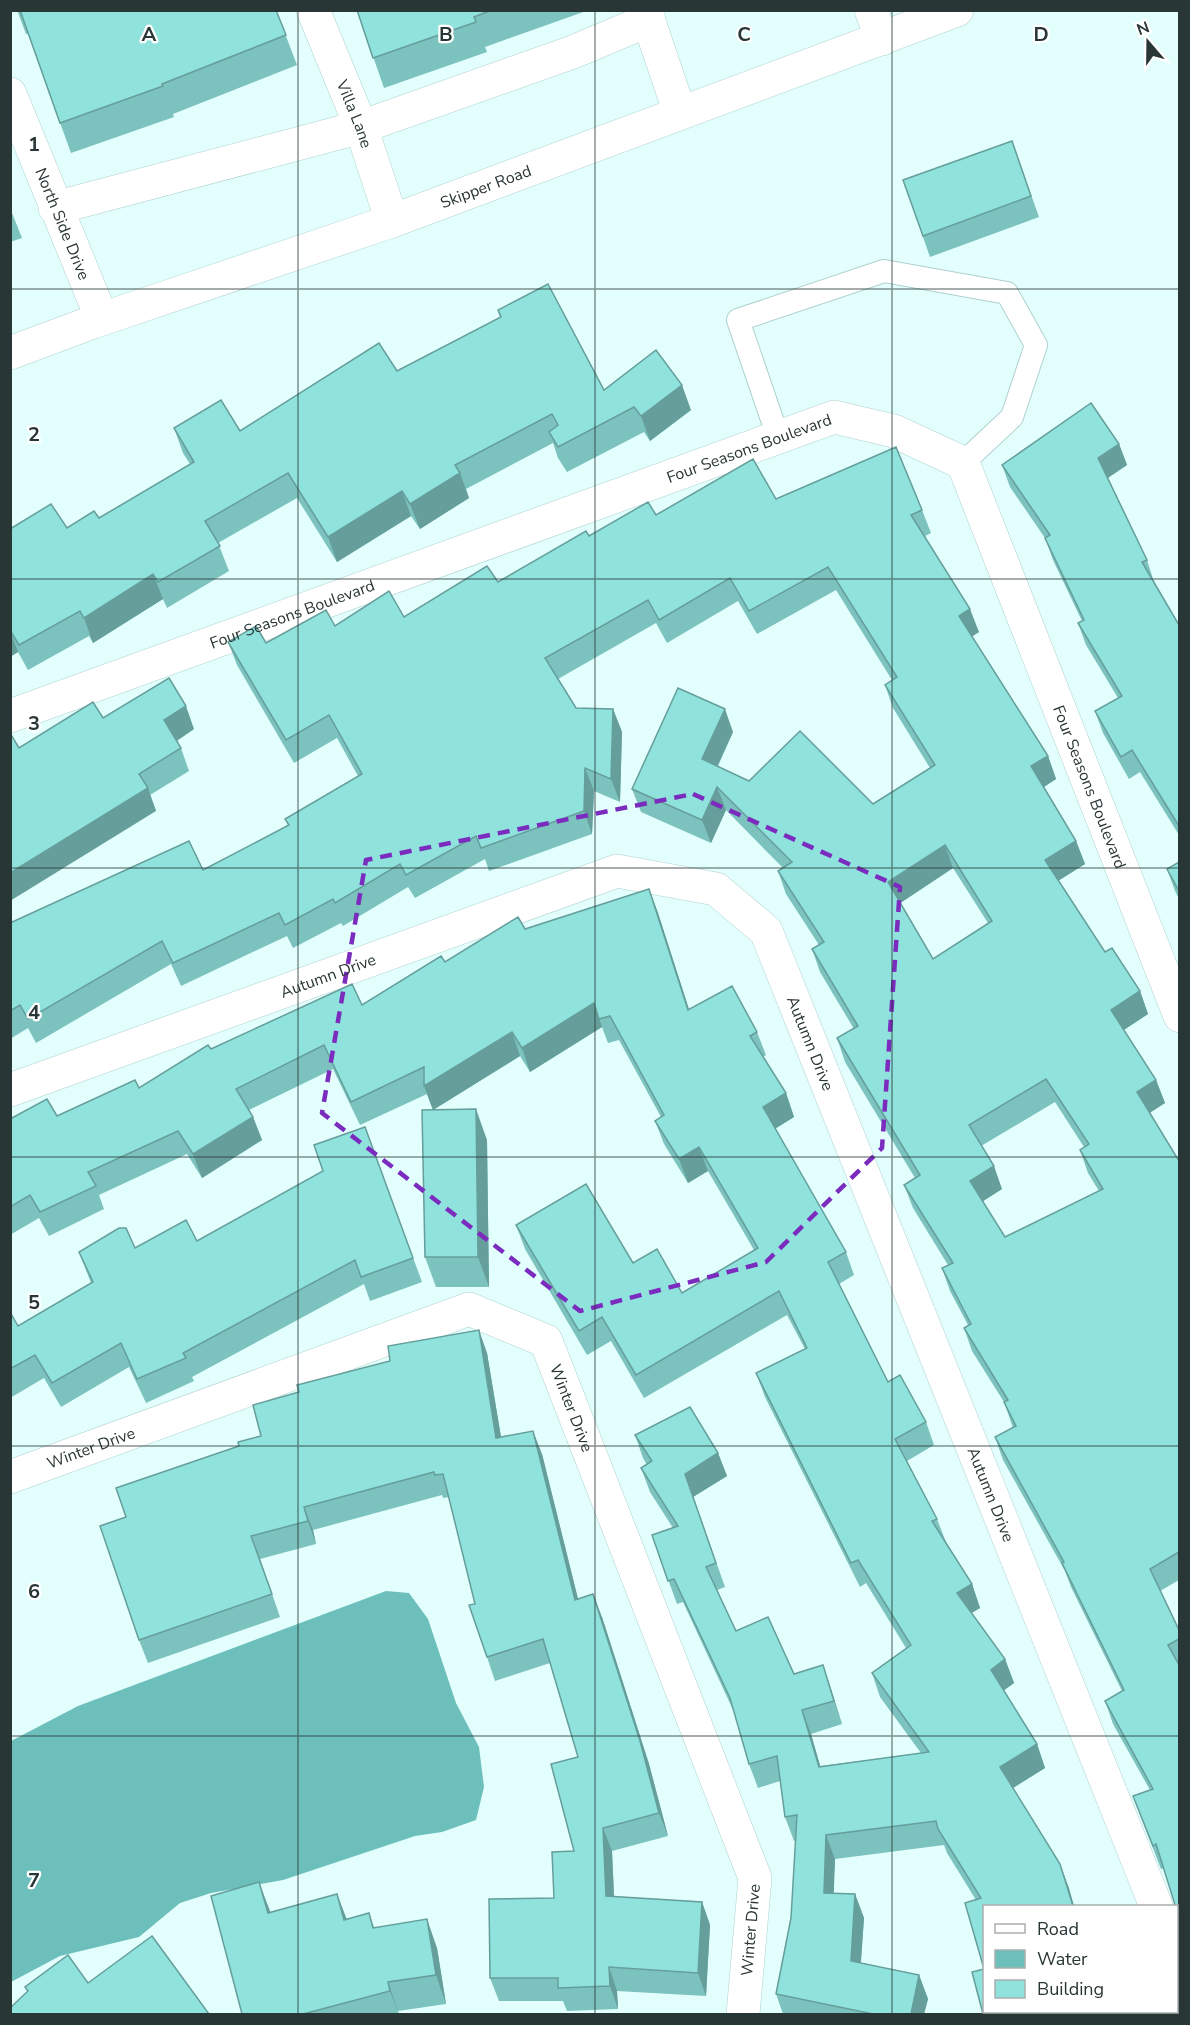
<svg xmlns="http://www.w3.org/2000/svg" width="1190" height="2025" font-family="'Nunito Sans',sans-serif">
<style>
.water{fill:#6dbfbb}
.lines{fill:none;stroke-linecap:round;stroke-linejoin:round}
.lane-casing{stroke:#aed1cf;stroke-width:24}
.street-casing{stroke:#aed1cf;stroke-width:34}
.secondary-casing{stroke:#aed1cf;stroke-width:34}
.lane{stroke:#fff;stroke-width:22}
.street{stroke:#fff;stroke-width:33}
.secondary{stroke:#fff;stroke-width:33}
.wall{fill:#7cc2be;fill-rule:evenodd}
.shaded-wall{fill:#659e9b}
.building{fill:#90e2dd;stroke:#659e9b;stroke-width:1.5;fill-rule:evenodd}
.marked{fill:none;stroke:#7b2cbf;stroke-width:4.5;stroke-dasharray:12 8;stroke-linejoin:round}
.grid{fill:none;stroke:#283635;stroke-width:1.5;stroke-opacity:0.55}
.labels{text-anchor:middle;stroke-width:4.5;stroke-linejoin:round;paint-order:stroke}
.street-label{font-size:16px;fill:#283635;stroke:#fff}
.grid-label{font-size:20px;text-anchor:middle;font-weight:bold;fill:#283635;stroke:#fff;stroke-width:4.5;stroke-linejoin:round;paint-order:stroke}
</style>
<rect width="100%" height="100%" fill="#e2fffd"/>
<path class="water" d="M 386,1591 L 409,1593 L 428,1619 L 456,1703 L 479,1747 L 484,1787 L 476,1820 L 442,1832 L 415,1836 L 283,1880 L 211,1893 L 180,1903 L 139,1937 L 60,1956 L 11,1982 L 11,1741 L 78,1706 Z"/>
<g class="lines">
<defs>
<path id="lane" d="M 778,437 L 738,320 L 884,271 L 1007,293 L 1036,345 L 1012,417 L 963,463"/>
<g id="street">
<path id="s1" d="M 313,10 L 361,127 L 392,221"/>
<path d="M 645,10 L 680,113"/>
<path d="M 871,10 L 882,39"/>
<path id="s2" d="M 10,94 L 102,319"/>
<path d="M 55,208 L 361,127 L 573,52 L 649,20"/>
<path id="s3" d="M 10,716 L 834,417 L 894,431 L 963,463 L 1180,1016"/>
<path id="s4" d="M 10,1090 L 617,871 L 716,889 L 766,931 L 1156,1906"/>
<path id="s5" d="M 10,1477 L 469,1309 L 546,1341 L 755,1878 L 743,2014"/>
<path d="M 1176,1959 L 1180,1966"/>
</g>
<g id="secondary">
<path id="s6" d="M 10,353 L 93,322 L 392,221 L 957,10"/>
</g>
</defs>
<use href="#lane" class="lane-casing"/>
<use href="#street" class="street-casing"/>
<use href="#secondary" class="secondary-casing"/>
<use href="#lane" class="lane"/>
<use href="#street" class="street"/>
<use href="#secondary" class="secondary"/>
</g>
<g class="wall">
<path d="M 17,10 L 276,10 L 297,65 L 173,114 L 174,117 L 71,153 L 28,34 L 26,34 Z"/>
<path d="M 357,10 L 589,10 L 485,47 L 487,52 L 384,88 Z"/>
<path d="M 1012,141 L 1039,217 L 930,257 L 903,180 Z"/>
<path d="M 10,208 L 22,238 L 10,242 Z"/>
<path d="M 498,310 L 604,390 L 691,410 L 650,441 L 644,432 L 567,472 L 558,458 L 553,443 L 466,489 L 469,498 L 420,529 L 411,516 L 337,562 L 297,498 L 218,543 L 229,571 L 167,608 L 163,599 L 93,643 L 89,636 L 28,670 L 18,652 L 10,657 L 10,529 L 67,528 L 99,518 L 190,464 L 183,453 L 174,428 L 240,431 L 397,371 L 500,317 Z"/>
<path d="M 1119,444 L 1127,465 L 1108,478 L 1147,560 L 1154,582 L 1179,625 L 1179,835 L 1140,772 L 1129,779 L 1103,733 L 1095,711 L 1118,698 L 1086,645 L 1078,623 L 1082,621 L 1053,560 L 1045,538 L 1010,487 L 1002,465 Z"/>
<path d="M 776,499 L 922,510 L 931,533 L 925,536 L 979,632 L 972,636 L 1048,756 L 1056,779 L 1044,787 L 1076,841 L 1085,864 L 1058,881 L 1105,952 L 1140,991 L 1148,1014 L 1124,1030 L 1156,1080 L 1165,1103 L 1149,1113 L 1179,1161 L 1179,1580 L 1160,1591 L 1179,1630 L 1179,1917 L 1164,1868 L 1161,1869 L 1133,1796 L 1150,1790 L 1113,1724 L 1105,1701 L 1122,1691 L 1071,1587 L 1065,1571 L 1003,1460 L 995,1437 L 1013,1428 L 1004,1402 L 972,1351 L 964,1328 L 968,1325 L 950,1291 L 942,1268 L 948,1265 L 913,1208 L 904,1185 L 915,1178 L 845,1062 L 837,1038 L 854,1029 L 820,972 L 812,949 L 819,945 L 786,894 L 778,871 L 783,868 L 726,810 L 711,843 L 641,812 L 632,789 L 733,732 L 718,766 L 749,781 L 873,804 L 930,768 L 893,708 L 885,685 L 892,680 L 836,590 L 757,634 L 738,601 L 667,643 L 656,623 L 558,679 L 576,708 L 613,709 L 622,732 L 620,802 L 594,791 L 592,834 L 489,871 L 485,859 L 415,898 L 408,887 L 343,926 L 341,923 L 293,948 L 287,936 L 181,986 L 171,964 L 36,1043 L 28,1028 L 10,1039 L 10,923 L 203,870 L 288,825 L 285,819 L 358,776 L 337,738 L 294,763 L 237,665 L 228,642 L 266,643 L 335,626 L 404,617 L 498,582 L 589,536 L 656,515 ZM 953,868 L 988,923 L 933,959 L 900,903 ZM 1055,1102 L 1084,1147 L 1080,1150 L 1088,1173 L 1099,1191 L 1005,1237 L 982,1202 L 1002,1189 L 981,1146 Z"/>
<path d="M 103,718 L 194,729 L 177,741 L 181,748 L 189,771 L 150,795 L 156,811 L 19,748 Z"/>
<path d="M 1179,862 L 1179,899 L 1175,891 L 1167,869 Z"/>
<path d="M 649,889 L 658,913 L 689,1010 L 732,986 L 757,1032 L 766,1055 L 763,1057 L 786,1093 L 794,1117 L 775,1129 L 846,1252 L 854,1275 L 839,1284 L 888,1382 L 900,1375 L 926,1422 L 934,1445 L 907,1461 L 937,1519 L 946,1542 L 972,1584 L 980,1608 L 971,1613 L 1005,1659 L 1014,1683 L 1004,1690 L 1037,1744 L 1045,1768 L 1013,1788 L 1060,1864 L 1074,1906 L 984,1906 L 984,2012 L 1136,2012 L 1137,2014 L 983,2014 L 972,1972 L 984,1969 L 965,1903 L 976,1900 L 947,1853 L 944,1845 L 835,1859 L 833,1893 L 855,1894 L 864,1918 L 861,1963 L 919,1975 L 928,1999 L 924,2014 L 783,2014 L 776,1994 L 791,1918 L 796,1840 L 794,1841 L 785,1817 L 780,1781 L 758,1788 L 749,1764 L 734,1712 L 683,1602 L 677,1604 L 652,1535 L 673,1528 L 650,1492 L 641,1468 L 647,1465 L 643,1458 L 635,1435 L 690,1407 L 718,1453 L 727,1476 L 693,1497 L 725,1587 L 717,1590 L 736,1631 L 768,1617 L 794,1674 L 823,1665 L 842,1724 L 811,1734 L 820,1766 L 921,1753 L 880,1697 L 872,1673 L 906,1648 L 866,1583 L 860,1587 L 765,1397 L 756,1373 L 805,1349 L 787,1315 L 644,1398 L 611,1341 L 587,1355 L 525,1249 L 516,1225 L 586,1184 L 633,1263 L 657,1249 L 682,1293 L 754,1250 L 708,1171 L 688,1183 L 664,1144 L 655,1121 L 661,1117 L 619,1040 L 608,1043 L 602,1027 L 530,1072 L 520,1056 L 433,1110 L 427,1094 L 360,1125 L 333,1069 L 249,1110 L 253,1117 L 262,1140 L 202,1178 L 187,1154 L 99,1195 L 104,1209 L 49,1236 L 39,1218 L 10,1235 L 10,1119 L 47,1099 L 57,1116 L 135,1080 L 139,1088 L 208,1045 L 211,1049 L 352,984 L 362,1005 L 441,956 L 445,962 L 518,917 L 525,929 Z"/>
<path d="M 365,1127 L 422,1282 L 370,1301 L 364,1284 L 192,1377 L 194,1381 L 146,1403 L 129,1367 L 61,1407 L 44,1378 L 10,1398 L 10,1312 L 18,1326 L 91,1283 L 79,1252 L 135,1248 L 197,1241 L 323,1171 Z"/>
<path d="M 487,1140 L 489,1287 L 436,1287 L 425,1257 Z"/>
<path d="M 487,1353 L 501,1437 L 542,1454 L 578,1599 L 602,1617 L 649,1764 L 668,1836 L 612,1851 L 614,1897 L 702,1902 L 710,1925 L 706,1996 L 617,1991 L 618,2009 L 567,2011 L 563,2001 L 499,2001 L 490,1978 L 554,1898 L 574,1851 L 578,1757 L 550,1663 L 495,1681 L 487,1657 L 475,1604 L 449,1497 L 443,1498 L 442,1495 L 313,1530 L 316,1544 L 260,1559 L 280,1617 L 148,1663 L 139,1640 L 126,1517 L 239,1446 L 261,1436 Z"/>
<path d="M 337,1894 L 347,1920 L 369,1913 L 374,1927 L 437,1948 L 446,2004 L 398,2011 L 399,2014 L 242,2014 L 270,1913 Z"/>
</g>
<g class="shaded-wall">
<path d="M 682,385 L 691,410 L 650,441 L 641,416 Z"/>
<path d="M 1119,444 L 1127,465 L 1106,479 L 1098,458 Z"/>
<path d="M 460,473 L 469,498 L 420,529 L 410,504 Z"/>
<path d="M 402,491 L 411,516 L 337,562 L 328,537 Z"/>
<path d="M 153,574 L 163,599 L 93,643 L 84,618 Z"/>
<path d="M 970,609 L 979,632 L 968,639 L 959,616 Z"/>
<path d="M 10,631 L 18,652 L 10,657 Z"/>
<path d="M 186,706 L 194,729 L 173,743 L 164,720 Z"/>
<path d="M 613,709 L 622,732 L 620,802 L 611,779 Z"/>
<path d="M 725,709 L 733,732 L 710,782 L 702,759 Z"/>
<path d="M 1048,756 L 1056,779 L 1039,790 L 1031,766 Z"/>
<path d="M 585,768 L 594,791 L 592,834 L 584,811 Z"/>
<path d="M 717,787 L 726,810 L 711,843 L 702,820 Z"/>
<path d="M 148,788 L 156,811 L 10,901 L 10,873 Z"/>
<path d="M 1076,841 L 1085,864 L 1053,884 L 1045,860 Z"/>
<path d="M 945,845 L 953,868 L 896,906 L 888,882 Z"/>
<path d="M 649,889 L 658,913 L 697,1034 L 688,1010 Z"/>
<path d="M 1140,991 L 1148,1014 L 1119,1033 L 1111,1010 Z"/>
<path d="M 594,1003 L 602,1027 L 530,1072 L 522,1048 Z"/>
<path d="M 512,1032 L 520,1056 L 433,1110 L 424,1086 Z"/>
<path d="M 1156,1080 L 1165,1103 L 1145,1116 L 1137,1092 Z"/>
<path d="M 786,1093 L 794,1117 L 771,1131 L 763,1107 Z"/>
<path d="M 476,1109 L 487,1140 L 489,1287 L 478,1257 Z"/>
<path d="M 253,1117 L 262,1140 L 202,1178 L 193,1154 Z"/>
<path d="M 699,1147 L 708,1171 L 688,1183 L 679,1159 Z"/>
<path d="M 994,1166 L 1002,1189 L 978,1204 L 970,1181 Z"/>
<path d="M 479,1330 L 487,1353 L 505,1461 L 496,1438 Z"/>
<path d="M 533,1431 L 542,1454 L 584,1623 L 575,1600 Z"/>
<path d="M 718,1453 L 727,1476 L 693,1497 L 725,1587 L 685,1474 Z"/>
<path d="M 304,1507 L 313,1530 L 316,1544 L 308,1521 Z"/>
<path d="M 972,1584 L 980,1608 L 965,1617 L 957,1593 Z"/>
<path d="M 593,1594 L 602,1617 L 649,1764 L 668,1836 L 659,1813 Z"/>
<path d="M 1005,1659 L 1014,1683 L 999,1694 L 991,1670 Z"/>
<path d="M 823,1665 L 831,1689 L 842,1724 L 834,1701 Z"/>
<path d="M 802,1710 L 811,1734 L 827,1790 L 819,1767 Z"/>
<path d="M 1037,1744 L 1045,1768 L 1008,1791 L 1000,1767 Z"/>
<path d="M 603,1828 L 612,1851 L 615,1919 L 606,1896 Z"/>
<path d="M 826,1835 L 835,1859 L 833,1916 L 824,1893 Z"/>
<path d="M 1060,1864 L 1069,1888 L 1074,1906 L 1073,1906 Z"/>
<path d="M 259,1882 L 270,1911 L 278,1942 L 268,1913 Z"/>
<path d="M 337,1894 L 348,1923 L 344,1920 Z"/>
<path d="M 855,1894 L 864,1918 L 859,1985 L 851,1961 Z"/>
<path d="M 702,1902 L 710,1925 L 706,1996 L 698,1973 Z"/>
<path d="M 427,1919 L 437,1948 L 446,2004 L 436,1975 Z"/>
<path d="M 609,1967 L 617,1991 L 618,2009 L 610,1986 Z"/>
<path d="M 919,1975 L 928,1999 L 924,2014 L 911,2014 Z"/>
<path d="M 388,1982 L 399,2014 L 390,1991 Z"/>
</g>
<g class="building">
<path d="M 20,10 L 276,10 L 286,35 L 162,84 L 163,86 L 60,123 Z"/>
<path d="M 357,10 L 492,10 L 474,17 L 476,22 L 373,58 Z"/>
<path d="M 1012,141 L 1031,196 L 923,236 L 903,180 Z"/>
<path d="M 548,284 L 604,390 L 656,350 L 682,385 L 641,416 L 634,407 L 558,447 L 549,432 L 558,425 L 552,414 L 455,465 L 460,473 L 410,504 L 402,491 L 328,537 L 288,473 L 205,521 L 220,546 L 158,582 L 153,574 L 84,618 L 80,611 L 19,645 L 10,630 L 10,529 L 51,504 L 67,528 L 94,511 L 99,518 L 194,462 L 174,428 L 221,400 L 240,431 L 379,343 L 397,371 L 501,317 L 498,310 Z"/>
<path d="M 1091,403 L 1119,444 L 1098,458 L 1147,560 L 1142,562 L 1179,625 L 1179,826 L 1132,750 L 1121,757 L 1095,711 L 1122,696 L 1078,623 L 1084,620 L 1045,538 L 1050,535 L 1002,465 Z"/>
<path d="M 896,447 L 922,510 L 911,515 L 970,609 L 959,616 L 1048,756 L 1031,766 L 1076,841 L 1045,860 L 1105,952 L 1112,948 L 1140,991 L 1111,1010 L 1156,1080 L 1137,1092 L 1179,1161 L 1179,1552 L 1150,1569 L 1179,1630 L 1179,1639 L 1168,1645 L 1179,1665 L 1179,1907 L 1176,1908 L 1156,1844 L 1153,1846 L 1133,1796 L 1153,1789 L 1105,1701 L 1124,1690 L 1062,1563 L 1064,1562 L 995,1437 L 1016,1426 L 1004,1402 L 1008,1400 L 964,1328 L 971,1324 L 942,1268 L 953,1263 L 904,1185 L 920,1175 L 837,1038 L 858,1026 L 812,949 L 824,942 L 778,871 L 792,862 L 717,787 L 702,820 L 632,789 L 678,688 L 725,709 L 702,759 L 749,781 L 800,731 L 873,804 L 935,765 L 885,685 L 897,677 L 828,567 L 749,611 L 730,578 L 659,620 L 648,600 L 545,658 L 576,708 L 613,709 L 611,779 L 585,768 L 584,811 L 481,848 L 476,836 L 406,875 L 400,864 L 335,903 L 333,899 L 285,925 L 279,913 L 173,963 L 162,941 L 28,1019 L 20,1005 L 10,1011 L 10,923 L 189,841 L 203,870 L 289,825 L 285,819 L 362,774 L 329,715 L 286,740 L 228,642 L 256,626 L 266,643 L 326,610 L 335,626 L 389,591 L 404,617 L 487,566 L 498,582 L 586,531 L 589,536 L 648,502 L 656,515 L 753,459 L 776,499 ZM 945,845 L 992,921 L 933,959 L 888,882 ZM 1046,1079 L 1089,1144 L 1080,1150 L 1103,1189 L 1005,1237 L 970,1181 L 994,1166 L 969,1125 Z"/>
<path d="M 169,678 L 186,706 L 164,720 L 181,748 L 139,774 L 148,788 L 10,873 L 10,733 L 19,748 L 93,702 L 103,718 Z"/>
<path d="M 1179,862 L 1179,891 L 1167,869 Z"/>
<path d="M 649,889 L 688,1010 L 732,986 L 757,1032 L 750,1036 L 786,1093 L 763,1107 L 846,1252 L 828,1262 L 888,1382 L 900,1375 L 926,1422 L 895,1439 L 937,1519 L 932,1521 L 972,1584 L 957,1593 L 1005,1659 L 991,1670 L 1037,1744 L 1000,1767 L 1060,1864 L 1073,1906 L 984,1906 L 984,2012 L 1133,2012 L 1134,2014 L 983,2014 L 972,1972 L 984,1969 L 965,1903 L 981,1898 L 938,1829 L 936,1821 L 826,1835 L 824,1893 L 855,1894 L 851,1961 L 919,1975 L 911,2014 L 873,2014 L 776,1994 L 791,1918 L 797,1815 L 785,1817 L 777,1756 L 749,1764 L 730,1698 L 674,1579 L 668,1581 L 652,1535 L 678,1526 L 641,1468 L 652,1461 L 635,1435 L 690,1407 L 718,1453 L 685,1474 L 716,1563 L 706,1567 L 736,1631 L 768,1617 L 794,1674 L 823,1665 L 834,1701 L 802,1710 L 819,1767 L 929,1752 L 872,1673 L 911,1645 L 858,1560 L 851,1563 L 756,1373 L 807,1348 L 779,1291 L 636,1375 L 602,1317 L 579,1331 L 516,1225 L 586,1184 L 633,1263 L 657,1249 L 682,1293 L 758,1248 L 699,1147 L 679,1159 L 655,1121 L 664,1115 L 610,1016 L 599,1019 L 594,1003 L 522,1048 L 512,1032 L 424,1086 L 424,1067 L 351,1102 L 324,1045 L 236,1089 L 253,1117 L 193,1154 L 178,1131 L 88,1172 L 96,1186 L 40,1212 L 30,1195 L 10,1207 L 10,1119 L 47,1099 L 57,1116 L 135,1080 L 139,1088 L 208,1045 L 211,1049 L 352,984 L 362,1005 L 441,956 L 445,962 L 518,917 L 525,929 Z"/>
<path d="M 476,1109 L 478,1257 L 425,1257 L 422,1110 Z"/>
<path d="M 365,1127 L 413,1258 L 361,1277 L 355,1260 L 183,1353 L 186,1358 L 137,1379 L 121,1343 L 52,1383 L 35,1355 L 10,1369 L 10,1312 L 18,1326 L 93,1282 L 79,1252 L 119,1228 L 126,1228 L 135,1248 L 186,1220 L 197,1241 L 323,1171 L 314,1145 Z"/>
<path d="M 479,1330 L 496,1438 L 533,1431 L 575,1600 L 593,1594 L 640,1741 L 659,1813 L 603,1828 L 606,1896 L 702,1902 L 698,1973 L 609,1967 L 610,1986 L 558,1988 L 558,1978 L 490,1978 L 489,1899 L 554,1898 L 552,1852 L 574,1851 L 551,1764 L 578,1757 L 543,1639 L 487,1657 L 469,1605 L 475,1604 L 443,1474 L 435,1475 L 434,1472 L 304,1507 L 308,1521 L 251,1536 L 272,1594 L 139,1640 L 100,1526 L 126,1517 L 116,1488 L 239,1446 L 238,1442 L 261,1436 L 253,1405 L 299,1392 L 297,1385 L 390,1361 L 388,1346 Z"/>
<path d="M 259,1882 L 268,1913 L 337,1894 L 344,1920 L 369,1913 L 373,1928 L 427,1919 L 436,1975 L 388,1982 L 390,1991 L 303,2014 L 242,2014 L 211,1896 Z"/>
<path d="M 152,1936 L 209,2014 L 10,2014 L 10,2008 L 28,1991 L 25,1987 L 68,1955 L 88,1983 Z"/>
</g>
<path class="marked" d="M 693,794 L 900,887 L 882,1148 L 766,1262 L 580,1311 L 322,1113 L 366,860 Z"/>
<path class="grid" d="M 298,10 L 298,2014M 595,10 L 595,2014M 892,10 L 892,2014M 10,289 L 1180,289M 10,579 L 1180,579M 10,868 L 1180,868M 10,1157 L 1180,1157M 10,1446 L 1180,1446M 10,1736 L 1180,1736"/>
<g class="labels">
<g class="street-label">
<text dy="6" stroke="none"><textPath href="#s1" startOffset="112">Villa Lane</textPath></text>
<text dy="6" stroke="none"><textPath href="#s6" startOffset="504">Skipper Road</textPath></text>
<text dy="6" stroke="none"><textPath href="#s2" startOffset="140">North Side Drive</textPath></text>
<text dy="6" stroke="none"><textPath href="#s3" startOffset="786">Four Seasons Boulevard</textPath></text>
<text dy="6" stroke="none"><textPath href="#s3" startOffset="300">Four Seasons Boulevard</textPath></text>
<text dy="6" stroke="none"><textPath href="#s3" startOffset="1362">Four Seasons Boulevard</textPath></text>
<text dy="6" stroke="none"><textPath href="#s4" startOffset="338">Autumn Drive</textPath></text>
<text dy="6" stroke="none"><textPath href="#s4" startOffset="932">Autumn Drive</textPath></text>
<text dy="6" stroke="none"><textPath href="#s5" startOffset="644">Winter Drive</textPath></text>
<text dy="6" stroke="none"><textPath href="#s5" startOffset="86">Winter Drive</textPath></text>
<text dy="6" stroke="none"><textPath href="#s4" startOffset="1418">Autumn Drive</textPath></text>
<text transform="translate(750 1930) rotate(-85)" y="6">Winter Drive</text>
</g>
</g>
<g class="grid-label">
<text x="149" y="41">A</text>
<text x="446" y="41">B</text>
<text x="744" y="41">C</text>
<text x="1041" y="41">D</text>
<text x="34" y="151">1</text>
<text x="34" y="441">2</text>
<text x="34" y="730">3</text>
<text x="34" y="1019">4</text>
<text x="34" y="1309">5</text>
<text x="34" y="1598">6</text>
<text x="34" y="1887">7</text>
</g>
<rect width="1190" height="2025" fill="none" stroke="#283635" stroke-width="24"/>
<rect x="983" y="1905" width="195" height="108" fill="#ffffff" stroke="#a9afae" stroke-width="1.5"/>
<rect x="995" y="1924" width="30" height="9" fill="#ffffff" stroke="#a9afae" stroke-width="1.5"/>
<text x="1037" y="1935" font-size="18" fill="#283635">Road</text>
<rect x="995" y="1950" width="30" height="18" fill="#6dbfbb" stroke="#a9afae" stroke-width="1.5"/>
<text x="1037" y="1965" font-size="18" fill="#283635">Water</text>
<rect x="995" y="1980" width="30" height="18" fill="#90e2dd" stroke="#a9afae" stroke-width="1.5"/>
<text x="1037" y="1995" font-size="18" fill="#283635">Building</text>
<g transform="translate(1148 42) rotate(340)" stroke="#ffffff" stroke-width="4.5" paint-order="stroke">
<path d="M0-4.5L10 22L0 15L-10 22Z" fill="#283635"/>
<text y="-9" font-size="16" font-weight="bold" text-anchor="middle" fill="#283635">N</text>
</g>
</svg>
